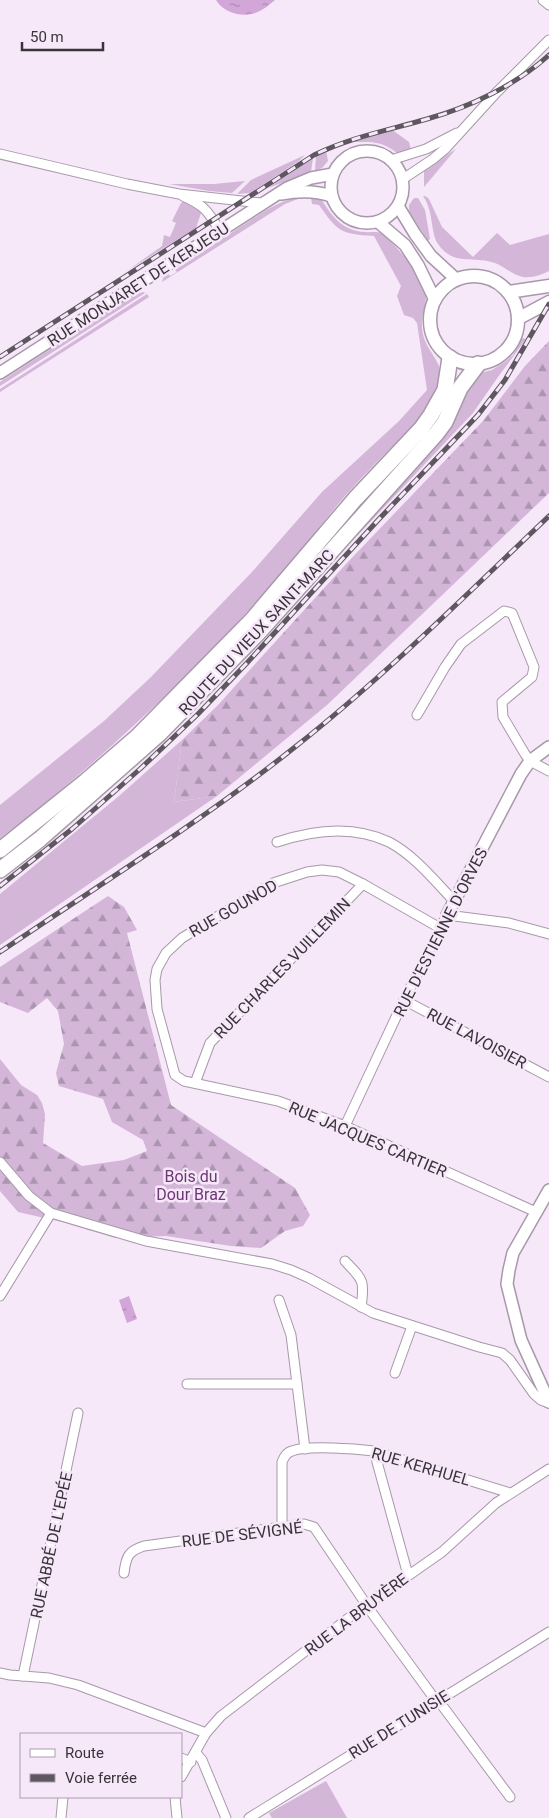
<svg xmlns="http://www.w3.org/2000/svg" width="549" height="1818" font-family="Roboto,sans-serif">
<style>
.grass{fill:#d3b6d8}
.forest{fill:url(#forest-firs)}
.water{fill:url(#water-ripples)}
.lines{fill:none;stroke-linecap:round;stroke-linejoin:round}
.minor-casing{stroke:#a799a9;stroke-width:11}
.tertiary-casing{stroke:#a799a9;stroke-width:14}
.secondary-casing{stroke:#a799a9;stroke-width:15}
.trunk-casing{stroke:#a799a9;stroke-width:18}
.minor{stroke:#fff;stroke-width:9}
.tertiary{stroke:#fff;stroke-width:11}
.secondary{stroke:#fff;stroke-width:12}
.trunk{stroke:#fff;stroke-width:15}
.rail-casing{stroke:#5e5760;stroke-width:5}
.rail{stroke:#f6e7f9;stroke-width:3;stroke-dasharray:9;stroke-linecap:butt}
.labels{text-anchor:middle;stroke-width:5;stroke-linejoin:round;paint-order:stroke}
.street-label{font-size:16px;fill:#39333a;stroke:#f6e7f9}
.park-label{font-size:16px;fill:#6d3775;stroke:#f6e7f9}
</style>
<defs>
<pattern id="forest-firs" width="22" height="20" patternUnits="userSpaceOnUse" patternTransform="scale(1.25)"><rect width="22" height="20" fill="#d3b6d8"/><path d="M5 1l3.5 6h-7zM16 11l3.5 6h-7z" fill="#ac95b0"/></pattern>
<pattern id="water-ripples" width="26" height="14" patternUnits="userSpaceOnUse" patternTransform="scale(1.25)"><rect width="26" height="14" fill="#d3a6d9"/><path d="M2 4q2-2 4 0t4 0M15 11q2-2 4 0t4 0" fill="none" stroke="#ac88b1"/></pattern>
</defs>
<rect width="100%" height="100%" fill="#f6e7f9"/>
<g class="grass">
<path d="M 391,129 L 409,142 L 411,150 L 397,153 C 381,140 371,142 351,142 L 348,141 Z"/>
<path d="M 456,149 L 424,187 L 424,169 Z"/>
<path d="M 326,150 L 328,161 L 322,168 L 315,171 L 316,155 Z"/>
<path d="M 305,155 L 299,161 L 250,193 L 237,194 L 251,180 Z"/>
<path d="M 313,158 L 311,172 L 268,188 Z"/>
<path d="M 245,181 L 232,193 L 209,191 L 169,184 L 214,184 Z"/>
<path d="M 423,196 L 425,196 L 429,199 L 442,227 L 473,257 L 497,233 L 510,245 L 549,234 L 549,271 C 541,275 532,278 523,277 C 512,275 505,267 495,263 C 473,255 454,267 438,244 C 430,232 434,211 423,196 Z"/>
<path d="M 303,197 L 285,204 L 162,282 L 164,276 L 168,273 L 170,276 L 177,272 L 175,270 C 196,256 217,243 237,229 C 258,216 278,199 303,197 Z"/>
<path d="M 311,198 L 321,199 C 332,216 342,231 365,232 C 371,233 375,231 381,233 C 396,245 427,279 426,298 C 424,313 419,322 424,338 C 430,356 446,364 439,386 C 432,411 404,435 387,452 C 372,467 358,481 345,496 C 324,520 306,545 286,569 C 199,667 105,759 0,838 L 0,805 L 104,721 L 151,677 L 252,572 L 322,492 L 399,421 L 427,390 L 417,323 L 413,318 L 404,315 L 397,296 L 401,286 L 374,236 C 341,234 338,232 319,205 L 312,204 Z"/>
<path d="M 414,198 L 418,198 L 425,210 L 430,239 L 428,241 L 409,211 L 409,205 Z"/>
<path d="M 184,201 L 199,209 L 201,213 L 196,228 L 127,271 L 162,246 L 164,235 L 170,237 L 176,223 L 172,221 L 181,203 Z"/>
<path d="M 144,292 L 145,293 L 0,386 L 0,382 L 126,300 L 138,293 Z"/>
<path d="M 147,294 L 149,297 L 0,392 L 0,389 Z"/>
<path d="M 522,338 L 526,339 L 498,377 L 473,413 L 357,536 L 354,534 L 469,384 L 479,373 L 492,370 L 506,361 L 513,355 Z"/>
<path d="M 182,740 L 174,802 L 217,796 L 0,945 L 0,894 L 119,796 Z"/>
<path d="M 326,1781 L 347,1818 L 272,1818 L 269,1813 Z"/>
</g>
<g class="forest">
<path d="M 549,341 L 549,493 L 327,705 L 217,796 L 174,802 L 182,740 L 218,705 L 345,565 L 483,421 L 525,366 Z"/>
<path d="M 108,896 L 124,907 L 137,930 L 127,933 L 171,1105 L 295,1188 L 310,1215 L 303,1226 L 285,1231 L 261,1248 L 231,1246 L 166,1236 L 115,1238 L 62,1222 L 18,1212 L 0,1191 L 0,1059 L 21,1085 L 37,1095 L 42,1103 L 45,1114 L 43,1143 L 82,1166 L 124,1160 L 147,1151 L 143,1140 L 112,1122 L 103,1099 L 59,1086 L 56,1073 L 64,1044 L 58,1011 L 47,998 L 28,1013 L 0,1002 L 0,967 Z"/>
</g>
<g class="water">
<path d="M 216,0 L 275,0 C 269,5 262,11 255,13 C 241,18 223,12 216,0 Z"/>
<path d="M 129,1296 L 137,1319 L 127,1323 L 119,1300 Z"/>
</g>
<g class="lines">
<defs>
<g id="minor">
<path d="M 543,0 L 549,5"/>
<path d="M 0,154 L 127,184 L 179,194 L 261,203"/>
<path d="M 391,160 L 426,149 L 457,133"/>
<path d="M 403,179 L 433,159 L 446,148 L 496,93 L 549,40"/>
<path d="M 183,196 C 204,205 208,211 220,231"/>
<path d="M 417,715 L 445,667 L 461,644 L 504,611 L 512,613 L 534,667 L 532,677 L 502,702 L 503,717 L 525,754 L 530,761 L 549,771"/>
<path d="M 277,842 C 313,830 354,825 389,842 C 414,855 435,881 454,901"/>
<path d="M 440,928 L 363,884 L 339,872 L 322,870 L 307,872 L 273,883 L 182,938 L 166,953 L 157,969 L 155,980 L 157,1009 L 175,1075 L 184,1081 L 278,1101 L 345,1126 L 536,1212"/>
<path d="M 404,1000 L 549,1077"/>
<path d="M 195,1083 L 210,1043 L 363,884"/>
<path d="M 345,1126 L 404,1000 L 447,915 L 509,923 L 549,934"/>
<path d="M 0,1162 L 29,1196 L 51,1213 L 146,1241 L 272,1264 L 291,1270 L 309,1278 L 373,1313 L 479,1347 L 502,1353 L 510,1360 L 534,1394 L 541,1400 L 549,1403"/>
<path d="M 345,1261 C 363,1280 365,1280 361,1307"/>
<path d="M 0,1296 L 51,1213"/>
<path d="M 279,1300 L 291,1335 L 305,1449"/>
<path d="M 395,1373 L 412,1326"/>
<path d="M 187,1384 L 297,1384"/>
<path d="M 374,1451 L 408,1575"/>
<path d="M 282,1527 L 282,1462 C 284,1457 287,1452 292,1451 C 307,1445 357,1449 374,1451 L 510,1493"/>
<path d="M 124,1573 C 126,1557 128,1551 144,1546 L 304,1524 L 314,1527 L 372,1613 L 431,1694 L 444,1708 L 510,1797"/>
<path d="M 0,1673 L 10,1675 L 49,1678 L 78,1685 L 206,1733"/>
<path d="M 23,1676 L 78,1413"/>
<path d="M 196,1753 L 202,1760 L 226,1818"/>
<path d="M 181,1758 L 191,1762"/>
<path d="M 181,1777 L 206,1733 L 221,1716 L 359,1610 L 442,1552 L 496,1503 L 549,1469"/>
<path d="M 175,1797 L 177,1818"/>
<path d="M 61,1818 L 63,1797"/>
<path d="M 249,1818 L 549,1632"/>
</g>
<g id="tertiary">
<circle cx="367" cy="187" r="36"/>
<path d="M 281,194 C 298,191 314,190 331,196"/>
<path d="M 398,206 L 415,234 L 431,256 L 457,280"/>
<path d="M 378,222 L 405,245 L 418,265 L 435,300"/>
<path d="M 0,373 L 287,188 L 311,178 L 333,174"/>
<path d="M 447,915 L 521,774 L 530,761 L 549,747"/>
<path d="M 549,1190 L 513,1253 L 509,1270 L 507,1284 L 521,1340 L 549,1402"/>
</g>
<g id="secondary">
<circle cx="474" cy="320" r="44"/>
<path d="M 508,292 L 549,286"/>
<path d="M 519,318 L 549,302"/>
</g>
<g id="trunk">
<path d="M 0,850 L 86,781 L 137,737 L 252,620 L 355,499 L 421,429 L 431,415 L 445,390 L 450,358"/>
<path d="M 0,870 L 40,839 L 159,734 L 258,633 L 436,434 L 445,422 L 460,388 L 478,364"/>
</g>
</defs>
<use href="#minor" class="minor-casing"/>
<use href="#tertiary" class="tertiary-casing"/>
<use href="#secondary" class="secondary-casing"/>
<use href="#trunk" class="trunk-casing"/>
<use href="#minor" class="minor"/>
<use href="#tertiary" class="tertiary"/>
<use href="#secondary" class="secondary"/>
<use href="#trunk" class="trunk"/>
<defs>
<g id="rail">
<path d="M 0,357 L 314,155 C 351,137 389,130 427,119 C 470,107 516,85 549,55"/>
<path d="M 0,886 L 72,829 L 140,769 L 197,715 L 246,664 L 380,518 L 478,415 L 505,380 L 549,304"/>
<path d="M 0,952 C 99,885 201,822 295,747 C 385,676 466,595 549,516"/>
</g>
</defs>
<use href="#rail" class="rail-casing"/>
<use href="#rail" class="rail"/>
</g>
<g class="labels">
<g class="street-label">
<text transform="translate(138 284) rotate(-33)" y="6">RUE MONJARET DE KERJEGU</text>
<text transform="translate(256 632) rotate(-47)" y="6">ROUTE DU VIEUX SAINT-MARC</text>
<text transform="translate(233 908) rotate(-30)" y="6">RUE GOUNOD</text>
<text transform="translate(440 932) rotate(-63)" y="6">RUE D'ESTIENNE D'ORVES</text>
<text transform="translate(282 968) rotate(-46)" y="6">RUE CHARLES VUILLEMIN</text>
<text transform="translate(477 1038) rotate(28)" y="6">RUE LAVOISIER</text>
<text transform="translate(368 1139) rotate(23)" y="6">RUE JACQUES CARTIER</text>
<text transform="translate(421 1466) rotate(16)" y="6">RUE KERHUEL</text>
<text transform="translate(242 1534) rotate(-7)" y="6">RUE DE SÉVIGNÉ</text>
<text transform="translate(51 1545) rotate(-78)" y="6">RUE ABBÉ DE L'EPÉE</text>
<text transform="translate(356 1614) rotate(-37)" y="6">RUE LA BRUYÈRE</text>
<text transform="translate(399 1724) rotate(-32)" y="6">RUE DE TUNISIE</text>
</g>
<g class="park-label">
<text x="191" y="1182">Bois du<tspan x="191" dy="18">Dour Braz</tspan></text>
</g>
</g>
<rect x="20" y="1733" width="162" height="65" fill="#f6e7f9" stroke="#aa9fad"/>
<rect x="30" y="1749" width="25" height="8" fill="#ffffff" stroke="#aa9fad"/>
<text x="65" y="1758" font-size="15" fill="#39333a">Route</text>
<rect x="30" y="1774" width="25" height="8" fill="#5e5760" stroke="#aa9fad"/>
<text x="65" y="1783" font-size="15" fill="#39333a">Voie ferrée</text>
<path d="M22 42v8h81v-8" fill="none" stroke="#39333a" stroke-width="2.5"/>
<text x="30" y="42" font-size="15" fill="#39333a" stroke="#f6e7f9" stroke-width="4" paint-order="stroke">50 m</text>
</svg>
